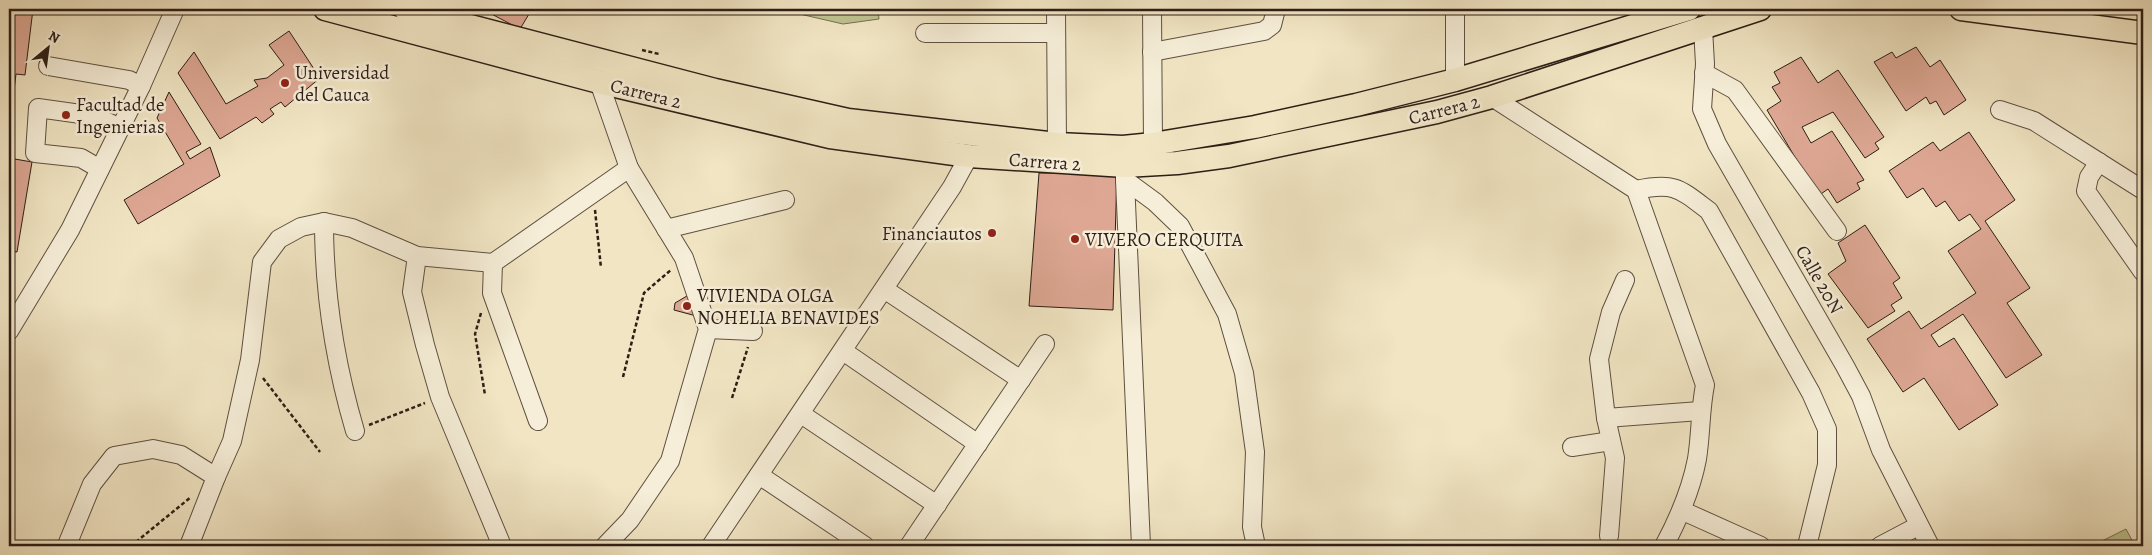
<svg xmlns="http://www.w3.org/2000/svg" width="2152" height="555" font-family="Alegreya,serif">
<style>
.green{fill:#bec390;stroke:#767053}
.building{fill:#dda793;stroke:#2d1e16}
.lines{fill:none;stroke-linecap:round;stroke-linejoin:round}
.minor-casing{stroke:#5e5041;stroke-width:20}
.major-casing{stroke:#2d1e16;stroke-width:25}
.path{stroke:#2d1e16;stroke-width:2.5;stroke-dasharray:4 2.5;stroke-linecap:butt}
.minor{stroke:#f6eed8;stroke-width:18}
.major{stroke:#f1e5c3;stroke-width:22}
.poi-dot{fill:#8f2418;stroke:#f6eed8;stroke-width:2}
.labels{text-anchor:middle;stroke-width:5;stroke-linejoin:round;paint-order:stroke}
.poi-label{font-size:19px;fill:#2d1e16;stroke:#f6eed8;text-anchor:start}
.street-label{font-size:19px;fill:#2d1e16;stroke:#f6eed8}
</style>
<rect width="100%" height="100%" fill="#f1e5c3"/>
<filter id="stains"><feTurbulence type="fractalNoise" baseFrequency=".004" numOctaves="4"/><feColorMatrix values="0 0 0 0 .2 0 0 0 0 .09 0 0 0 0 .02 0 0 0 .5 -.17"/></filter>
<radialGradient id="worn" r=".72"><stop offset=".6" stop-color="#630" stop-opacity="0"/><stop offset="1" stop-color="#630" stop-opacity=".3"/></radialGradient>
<g class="green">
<path d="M 778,9 L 878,9 L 879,19 L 843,24 Z"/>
<path d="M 2126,529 L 2135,546 L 2092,546 Z"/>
</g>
<g class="building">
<path d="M 9,9 L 33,9 L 25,75 L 16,74 L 9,132 Z"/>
<path d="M 64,9 L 92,9 L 91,11 L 80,14 Z"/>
<path d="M 482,9 L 532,9 L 520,29 Z"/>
<path d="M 289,31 L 320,78 L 285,107 L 281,102 L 270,109 L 274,114 L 262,123 L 256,117 L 220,139 L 178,73 L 194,52 L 226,104 L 258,86 L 254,80 L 267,78 L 284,65 L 269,45 Z"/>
<path d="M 1916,47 L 1930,67 L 1940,60 L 1966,100 L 1944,115 L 1936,101 L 1930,104 L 1926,97 L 1906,111 L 1874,62 L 1892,52 L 1896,58 Z"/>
<path d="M 1801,57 L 1818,83 L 1838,70 L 1884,137 L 1875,143 L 1879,149 L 1865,158 L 1833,112 L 1802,127 L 1811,143 L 1832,131 L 1864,180 L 1857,183 L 1860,189 L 1837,203 L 1828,189 L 1818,196 L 1767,110 L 1781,101 L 1772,87 L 1780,83 L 1774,72 Z"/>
<path d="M 169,92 L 201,144 L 186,152 L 190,159 L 210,147 L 220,176 L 138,224 L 124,200 L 184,164 L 157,118 Z"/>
<path d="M 1969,132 L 2015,200 L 1985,221 L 2030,288 L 2007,303 L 2042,355 L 2006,378 L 1963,314 L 1931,335 L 1939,347 L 1954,338 L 1998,405 L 1959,430 L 1924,378 L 1903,392 L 1867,339 L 1909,311 L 1921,329 L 1976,293 L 1948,251 L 1981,229 L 1970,214 L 1959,221 L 1945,201 L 1936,207 L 1923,188 L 1907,198 L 1889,171 L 1933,142 L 1940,151 Z"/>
<path d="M 9,158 L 32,162 L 17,252 L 9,251 Z"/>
<path d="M 1039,173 L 1117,173 L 1113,310 L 1029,306 Z"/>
<path d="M 1865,225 L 1900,278 L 1893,283 L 1902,298 L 1891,305 L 1895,311 L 1868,328 L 1828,274 L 1846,261 L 1838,243 Z"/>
<path d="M 9,251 L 12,260 L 12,285 L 9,285 Z"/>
<path d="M 692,293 L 700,317 L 674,310 L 675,303 Z"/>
</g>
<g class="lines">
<defs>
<g id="minor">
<path d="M 1056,9 L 1057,144"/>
<path d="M 1152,9 L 1153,144"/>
<path d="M 1703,28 L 1705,64 L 1702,109 L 1717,144 L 1845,366 L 1861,396 L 1881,450 L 1930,546"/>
<path d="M 925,33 L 1056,33"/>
<path d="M 1152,52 L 1264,31 L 1272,25 L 1276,9"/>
<path d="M 48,66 L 129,80 L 141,86"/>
<path d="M 1704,73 L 1735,90 L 1837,231"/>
<path d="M 1455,80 L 1455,9"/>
<path d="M 599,82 L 629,168 L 684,258 L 708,329 L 670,461 L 630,520 L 605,546"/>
<path d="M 1492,97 L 1636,190 L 1705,385 C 1700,410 1701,434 1697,459 C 1691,490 1679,518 1664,546"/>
<path d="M 2000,110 L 2034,121 L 2143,190"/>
<path d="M 2099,162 L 2089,177 L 2086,191 L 2143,272"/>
<path d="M 1125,166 L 1125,180 L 1155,202 L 1180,226 L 1227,314 L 1244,373 L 1255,452 L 1252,527 L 1256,546"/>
<path d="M 100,169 L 81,158 L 35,153 L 38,108 L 95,116 L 120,128"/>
<path d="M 1125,180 L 1141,546"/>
<path d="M 1636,190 C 1674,182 1679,188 1709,211 L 1811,393 L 1827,429 L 1827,465 L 1807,546"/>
<path d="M 324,222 C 324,292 335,363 355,431"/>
<path d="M 666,229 L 785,200"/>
<path d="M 417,256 L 412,292 L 425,345 L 440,397 L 502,546"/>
<path d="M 493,263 L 492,293 L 538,421"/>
<path d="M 884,289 L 1021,380"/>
<path d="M 708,329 L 753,331"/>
<path d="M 9,331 L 70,230 L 141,86 L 175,9"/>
<path d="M 843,351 L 978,444"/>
<path d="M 801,414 L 937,505"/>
<path d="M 1606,418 L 1700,411"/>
<path d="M 1572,447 L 1611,441"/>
<path d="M 759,475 L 865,546"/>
<path d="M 216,477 L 232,441 L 250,360 L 262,262 L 279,239 L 301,227 L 324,222 L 352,228 L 417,256 L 493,263 L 629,168"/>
<path d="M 1683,511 L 1761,546"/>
<path d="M 1609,536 L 1615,458 L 1606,418 L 1599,359 L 1611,312 L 1625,280"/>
<path d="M 67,545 L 92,484 L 114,456 L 153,449 L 181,455 L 216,477 L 189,546"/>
<path d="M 711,546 L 952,187 L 969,156"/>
<path d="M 909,546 L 1045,344"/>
<path d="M 1880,546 L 1918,526"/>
</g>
<g id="major">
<path d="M 325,9 L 599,82 L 830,137 L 969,156 L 1125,166 L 1177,163 L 1229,156 L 1437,112 L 1492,97 L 1760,9"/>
<path d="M 405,9 L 715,90 L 848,120 L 1057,144 L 1123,147 L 1153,144 L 1255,127 L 1356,105 L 1455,80 L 1689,9"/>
<path d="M 1961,9 L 2143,33"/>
</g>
</defs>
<use href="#minor" class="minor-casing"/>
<use href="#major" class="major-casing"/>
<g class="path">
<path d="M 2136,9 L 2143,10"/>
<path d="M 642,50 L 659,54"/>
<path d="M 595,210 L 601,268"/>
<path d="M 481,313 L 475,334 L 485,395"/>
<path d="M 623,377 L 644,293 L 672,269"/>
<path d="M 263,378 L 320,452"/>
<path d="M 732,398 L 748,347"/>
<path d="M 369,425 L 425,403"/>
<path d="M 131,546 L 191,497"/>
</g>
<use href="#minor" class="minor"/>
<use href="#major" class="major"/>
</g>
<g class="poi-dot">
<circle cx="285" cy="83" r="5"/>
<circle cx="66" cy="115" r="5"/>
<circle cx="992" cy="233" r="5"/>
<circle cx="1075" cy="239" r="5"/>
<circle cx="687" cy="306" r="5"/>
</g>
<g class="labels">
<g class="poi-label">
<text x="295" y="79">Universidad<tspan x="295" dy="22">del Cauca</tspan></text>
<text x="76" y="111">Facultad de<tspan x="76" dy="22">Ingenierias</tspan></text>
<text x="982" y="240" text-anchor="end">Financiautos</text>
<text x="1085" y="246">VIVERO CERQUITA</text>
<text x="697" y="302">VIVIENDA OLGA<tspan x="697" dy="22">NOHELIA BENAVIDES</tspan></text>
</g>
<g class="street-label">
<text transform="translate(646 93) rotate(14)" y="7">Carrera 2</text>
<text transform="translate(1444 109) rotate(-14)" y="7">Carrera 2</text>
<text transform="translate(1045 161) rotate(4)" y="7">Carrera 2</text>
<text transform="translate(1820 279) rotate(60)" y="7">Calle 20N</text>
</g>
</g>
<rect width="2152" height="555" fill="none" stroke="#f1e5c3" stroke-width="30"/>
<rect x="10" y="10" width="2132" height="535" fill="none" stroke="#2d1e16" stroke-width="2.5"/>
<rect x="15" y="15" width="2122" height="525" fill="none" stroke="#2d1e16"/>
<g transform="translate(48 48) rotate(29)" stroke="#f6eed8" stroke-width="4" paint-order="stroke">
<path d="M0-4L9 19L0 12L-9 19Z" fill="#2d1e16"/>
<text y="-8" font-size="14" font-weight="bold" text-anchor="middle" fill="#2d1e16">N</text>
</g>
<rect width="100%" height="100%" filter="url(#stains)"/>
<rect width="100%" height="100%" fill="url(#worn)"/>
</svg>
